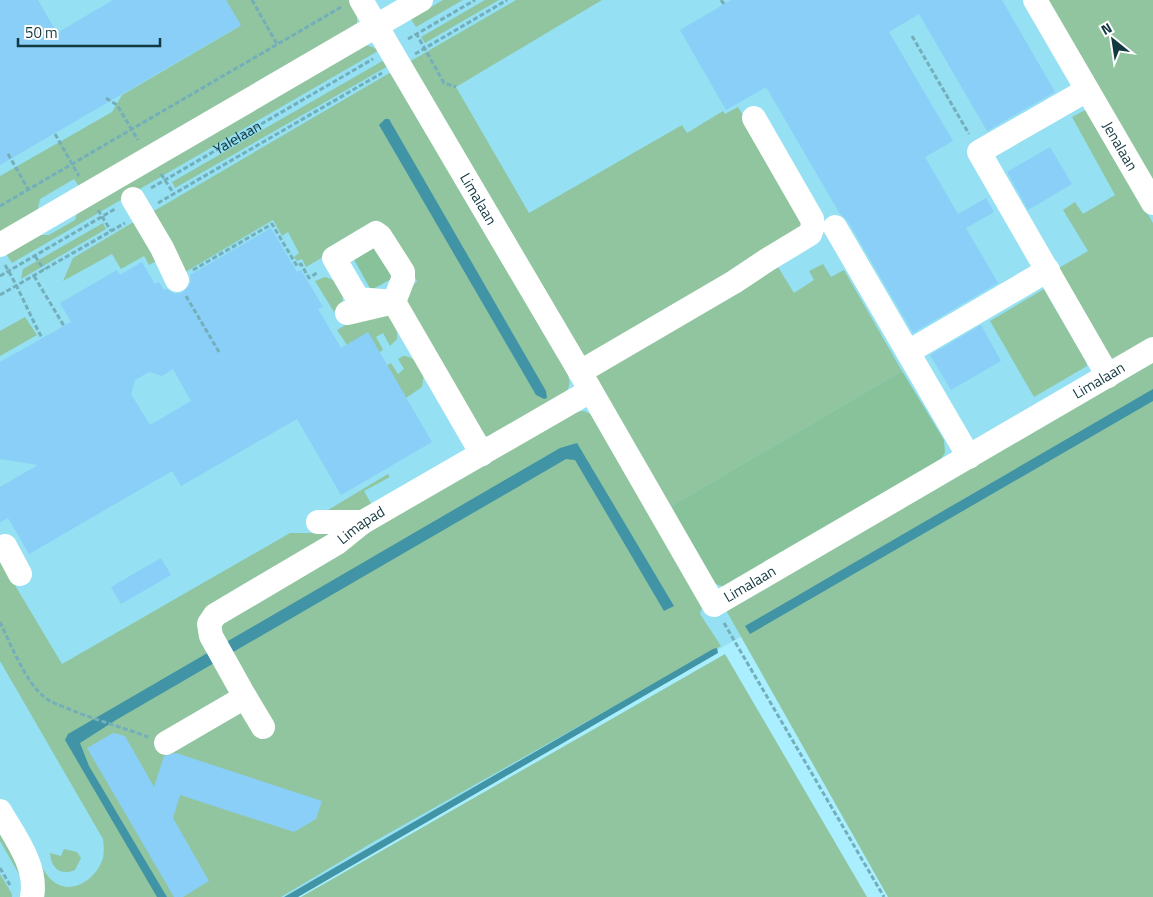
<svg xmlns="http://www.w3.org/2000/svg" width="1153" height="897" font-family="'Titillium Web',sans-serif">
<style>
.built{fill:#95e0f2}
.green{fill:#90c5a0}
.forest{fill:#87c29a}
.water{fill:#4094a6}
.building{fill:#89cff7;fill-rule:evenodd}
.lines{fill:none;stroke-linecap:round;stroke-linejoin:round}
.path{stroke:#74aebb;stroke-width:3;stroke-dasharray:5 2.5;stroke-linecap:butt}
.minor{stroke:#fff;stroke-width:24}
.labels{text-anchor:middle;stroke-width:4;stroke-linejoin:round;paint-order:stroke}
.street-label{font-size:15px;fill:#123840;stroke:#fff}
</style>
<rect width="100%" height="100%" fill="#aaefff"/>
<path class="built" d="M 0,0 L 1153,0 L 1153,402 L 284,897 L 0,897 Z"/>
<g class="green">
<path d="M 226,0 L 351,0 L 357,10 L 357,24 L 80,188 L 74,179 L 40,199 L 37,213 L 0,235 L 0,176 L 112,112 L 122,95 L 240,26 Z"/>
<path d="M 443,0 L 463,0 L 416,27 L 411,19 Z"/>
<path d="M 485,0 L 499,0 L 425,43 L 421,37 Z"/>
<path d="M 516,0 L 602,0 L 456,87 L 529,213 L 682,125 L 687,133 L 723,111 L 725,114 L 738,107 L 800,212 L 803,232 L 587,358 L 579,356 L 409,62 Z"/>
<path d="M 1043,0 L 1153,0 L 1153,189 Z"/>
<path d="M 366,45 L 375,48 L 378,51 L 12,263 L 6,254 L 41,235 L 49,235 L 75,220 L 77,213 Z"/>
<path d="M 386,59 L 390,65 L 175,188 L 172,182 Z"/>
<path d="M 393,71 L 567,371 C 570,381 571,387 564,395 L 494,436 L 486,436 L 476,428 L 403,302 L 407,291 L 417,281 L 386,226 L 371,229 L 306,267 L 302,259 L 297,261 L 294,257 L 299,253 L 288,232 L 282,236 L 273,220 L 182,274 L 147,215 Z"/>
<path d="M 1087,109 L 1153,223 L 1153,340 L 1118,358 L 1109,358 L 1057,269 L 1088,251 L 1063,210 L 1075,202 L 1083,214 L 1115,195 L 1072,117 Z"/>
<path d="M 137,220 L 160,259 L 149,265 L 144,256 L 121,269 L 112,254 L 63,281 L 73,258 Z"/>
<path d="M 103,223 L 106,229 L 21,279 L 23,269 Z"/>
<path d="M 823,264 L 831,277 L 844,270 L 902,371 L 668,508 L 594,381 L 598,370 L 778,267 L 794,293 L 814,280 L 809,271 Z"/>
<path d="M 325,277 C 336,279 346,291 342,302 C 341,306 337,309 334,312 L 315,281 Z"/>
<path d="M 1044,289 L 1086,361 L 1087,366 L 1034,397 L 990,321 Z"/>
<path d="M 370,311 L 387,313 C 392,322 399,328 397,339 L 390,346 L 383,333 L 376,337 L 383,350 L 379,352 L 347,345 L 337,330 Z"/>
<path d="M 25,317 L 37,335 L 0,356 L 0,331 Z"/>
<path d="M 403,356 C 415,356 418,365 424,374 L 422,387 L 406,398 L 387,365 L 391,363 L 398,374 L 404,369 L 398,359 Z"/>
<path d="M 1153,357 L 1153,897 L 888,897 L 727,612 L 729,604 Z"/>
<path d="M 584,411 L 593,415 L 703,605 L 700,614 L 721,646 L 375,841 L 281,897 L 37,897 L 39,863 C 43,869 48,878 54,882 C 73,896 97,878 103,858 C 104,852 104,845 103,839 L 0,661 L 0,560 L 62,664 L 290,533 L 364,533 L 574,412 Z"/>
<path d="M 388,474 L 390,477 L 364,491 L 373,507 L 356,516 L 318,516 Z"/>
<path d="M 725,654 L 867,897 L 301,897 Z"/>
<path d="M 0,831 L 23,874 L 20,876 L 0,841 Z"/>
<path d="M 64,849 L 77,852 L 81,858 L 75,870 C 60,876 51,868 50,853 L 61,856 Z"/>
<path d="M 0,874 L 12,894 L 12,897 L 0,897 Z"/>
</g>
<g class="forest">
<path d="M 375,241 L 395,277 L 371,290 L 351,254 Z"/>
<path d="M 902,371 L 944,440 L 945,453 L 938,463 L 724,587 L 710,582 L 668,508 Z"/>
</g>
<g class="water">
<path d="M 385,119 L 389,119 L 546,391 L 547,398 L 544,399 L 536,395 L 379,125 Z"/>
<path d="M 1153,389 L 1153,401 L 750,634 L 745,626 Z"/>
<path d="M 577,443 L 674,606 L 664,611 L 575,460 L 566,459 L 116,720 L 80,743 L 89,766 L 167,897 L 157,897 L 65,740 L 68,734 L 560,448 Z"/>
<path d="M 717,648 L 718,653 L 298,897 L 284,897 L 713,649 Z"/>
</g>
<g class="building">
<path d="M 0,0 L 38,0 L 57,33 L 113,0 L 226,0 L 241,25 L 0,165 Z"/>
<path d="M 731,0 L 1002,0 L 1055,92 L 987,131 L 919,14 L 889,32 L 953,141 L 925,157 L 958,214 L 986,198 L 994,212 L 966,228 L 998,283 L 913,333 L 847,220 L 840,214 L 766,87 L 726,110 L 680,30 Z"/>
<path d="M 1050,147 L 1072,184 L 1028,210 L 1007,172 Z"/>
<path d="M 271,228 L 297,272 L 301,270 L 323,307 L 318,309 L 341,348 L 368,332 L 432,442 L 341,495 L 297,419 L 181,486 L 172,471 L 29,554 L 8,518 L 0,522 L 0,487 L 38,465 L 0,459 L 0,362 L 71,322 L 60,303 L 117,270 L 120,275 L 142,262 L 155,284 L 159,282 L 164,290 L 167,289 L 175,294 L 182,293 L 188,287 L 191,282 L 190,275 ZM 173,369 L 191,401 L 150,425 L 131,394 L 135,380 L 149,372 L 162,376 Z"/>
<path d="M 981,325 L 1001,361 L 951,390 L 930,355 Z"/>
<path d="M 161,558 L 171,575 L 121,604 L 111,587 Z"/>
<path d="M 113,733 L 125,736 L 154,787 L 164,756 L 176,753 L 322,801 L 316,819 L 294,832 L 180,795 L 173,818 L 209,881 L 183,897 L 174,897 L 87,748 Z"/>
</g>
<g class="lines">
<g class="path">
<path d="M 252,0 L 277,44"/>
<path d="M 721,0 L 724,4"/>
<path d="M 416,33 L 444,83 L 456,87"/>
<path d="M 912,36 L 969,134"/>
<path d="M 408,39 L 475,0"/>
<path d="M 415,54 L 507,0"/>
<path d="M 106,98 L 117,105 L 138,140"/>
<path d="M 55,134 L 79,176"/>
<path d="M 8,154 L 28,189"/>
<path d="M 161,174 L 174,194"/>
<path id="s1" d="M 151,188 L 373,59"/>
<path d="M 158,203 L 382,73"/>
<path d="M 0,206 L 343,6"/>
<path d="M 98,210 L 111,231"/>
<path d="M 35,256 L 44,270"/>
<path d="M 5,265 C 19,288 29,314 42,338"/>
<path d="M 193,270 L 272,224 L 297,266 L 301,264 L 309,278 L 318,272"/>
<path d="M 0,276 L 115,209"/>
<path d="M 34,276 L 64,326"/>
<path d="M 0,295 L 125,223"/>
<path d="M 186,296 L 219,352"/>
<path d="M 0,622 C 10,643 25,680 42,695 C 49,702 59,705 69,709 C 95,720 122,727 148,737"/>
<path d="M 724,623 L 884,897"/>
<path d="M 0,868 L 10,885"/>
</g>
<g class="minor">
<path id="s2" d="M 361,0 L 580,372 L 714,605 L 1153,349"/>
<path id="s3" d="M 1035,0 L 1153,203"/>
<path d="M 1087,90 L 979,152 L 1108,376"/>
<path d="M 133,199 L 162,248 L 177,280"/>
<path d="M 835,227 L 969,457"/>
<path d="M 376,233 L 380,236 L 403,272 L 403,279 L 394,302 L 358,299 L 334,258 Z"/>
<path d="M 0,245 L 421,0"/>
<path d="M 347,313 L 394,302 L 482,454"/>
<path d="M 908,352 L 1048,270"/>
<path d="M 580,372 L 734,282 L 767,260 L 810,234 L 813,226 L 812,219 L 754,118"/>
<path d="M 318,522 L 363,522"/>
<path d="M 5,546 L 20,574"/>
<path d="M 245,697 L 263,727"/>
<path id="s4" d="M 166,743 L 245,697 L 211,636 L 209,624 L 215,615 L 337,543 L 363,522 L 590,391"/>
<path d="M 0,811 C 14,836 38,866 32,897"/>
</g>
</g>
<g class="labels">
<g class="street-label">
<text dy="5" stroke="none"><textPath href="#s1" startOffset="100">Yalelaan</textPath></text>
<text dy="5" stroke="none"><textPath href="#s3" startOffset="169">Jenalaan</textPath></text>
<text dy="5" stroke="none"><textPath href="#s2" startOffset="231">Limalaan</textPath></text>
<text dy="5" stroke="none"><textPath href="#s2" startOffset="1146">Limalaan</textPath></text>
<text dy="5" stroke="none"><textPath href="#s4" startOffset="356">Limapad</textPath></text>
<text dy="5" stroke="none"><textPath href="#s2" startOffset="742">Limalaan</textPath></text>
</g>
</g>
<g transform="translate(1113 40) rotate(330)" stroke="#ffffff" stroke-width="4" paint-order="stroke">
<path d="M0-4L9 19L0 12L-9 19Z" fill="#123840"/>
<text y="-8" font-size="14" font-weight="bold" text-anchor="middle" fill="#123840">N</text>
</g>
<path d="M18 38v8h142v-8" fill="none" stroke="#123840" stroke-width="2.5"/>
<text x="25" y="38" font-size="15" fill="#123840" stroke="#ffffff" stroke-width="4" paint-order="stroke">50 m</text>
</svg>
